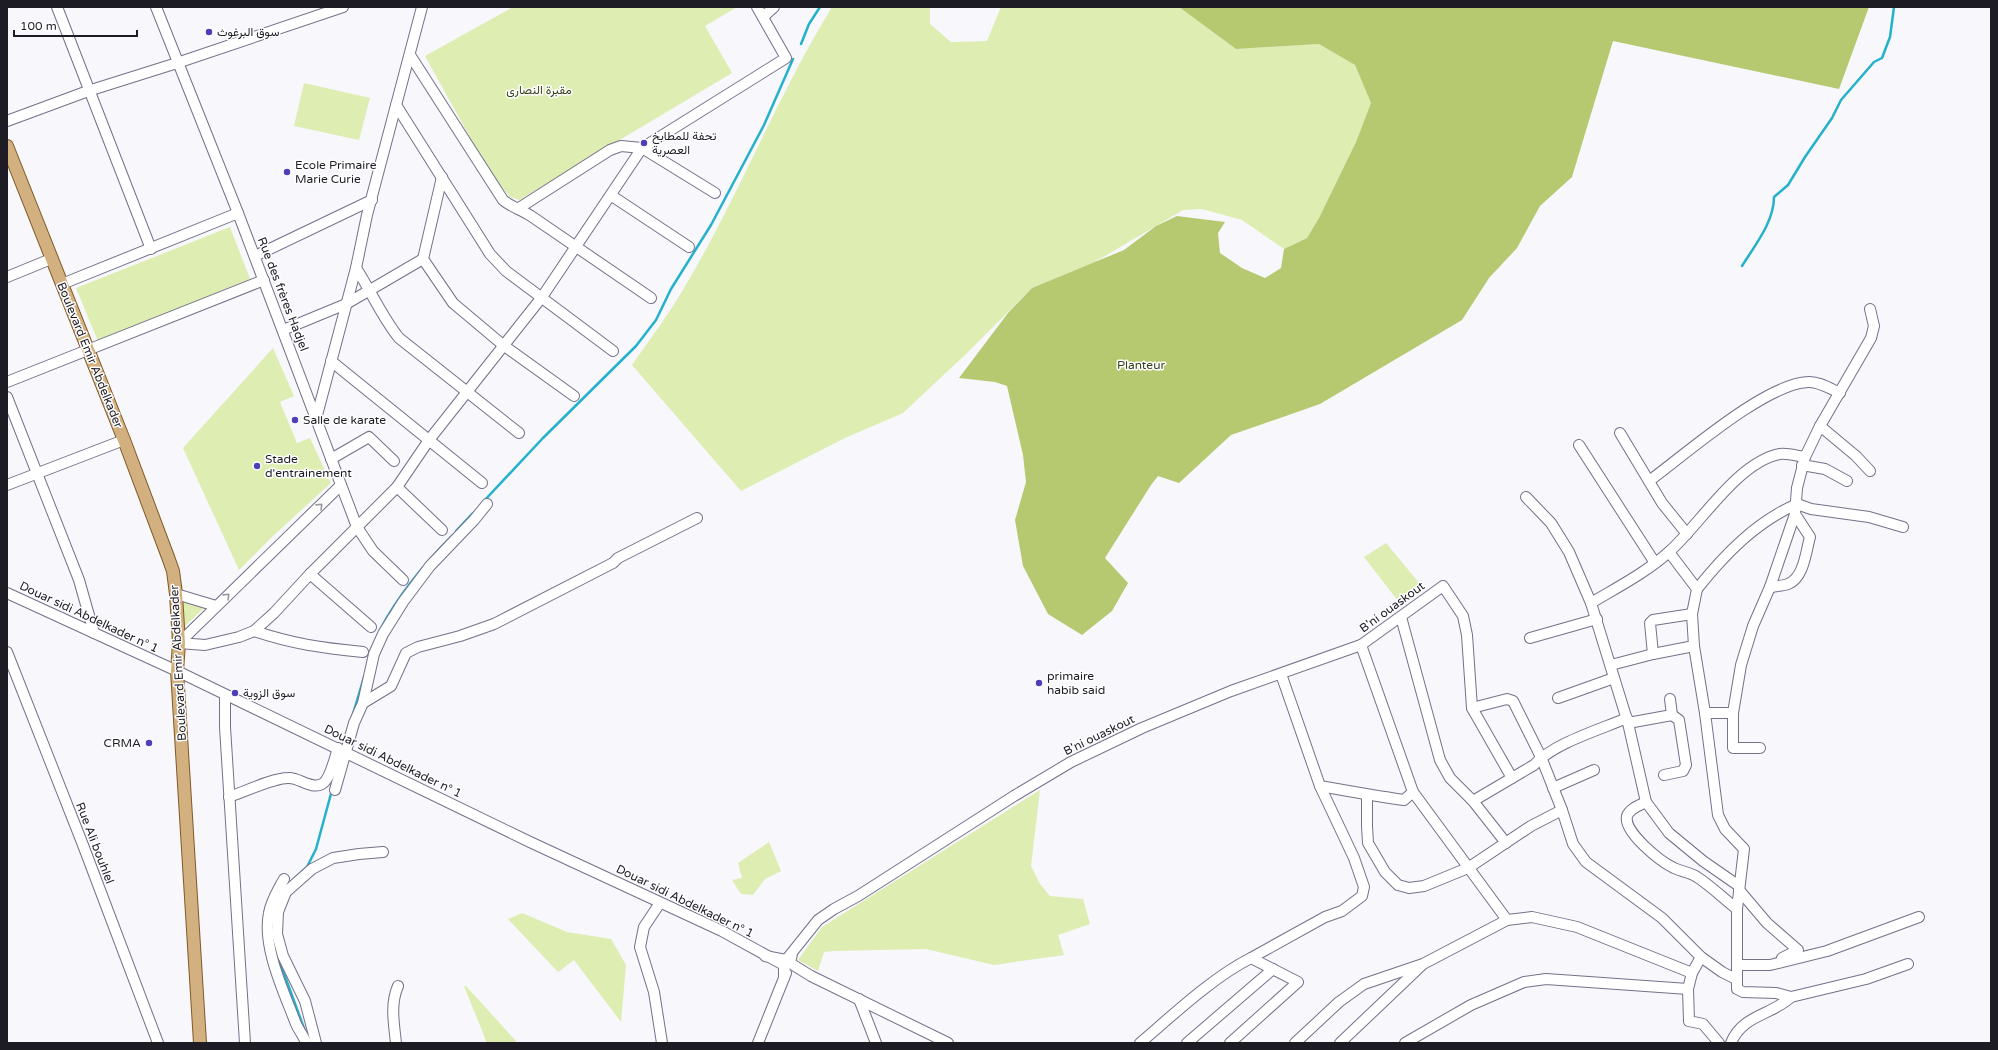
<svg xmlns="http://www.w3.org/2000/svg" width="1998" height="1050" font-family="'Varela Round',Vazirmatn,sans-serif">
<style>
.green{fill:#deedb1}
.forest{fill:#b6c970}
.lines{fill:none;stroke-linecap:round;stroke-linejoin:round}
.stream{stroke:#24b1cb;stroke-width:2.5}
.minor-casing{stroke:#747189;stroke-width:12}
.major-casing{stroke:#805a28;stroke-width:14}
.minor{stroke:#fff;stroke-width:10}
.major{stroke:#d3b07f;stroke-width:12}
.oneway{stroke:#99999d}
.poi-dot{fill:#4f3fb6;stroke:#fff;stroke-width:1.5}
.labels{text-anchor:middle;stroke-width:3;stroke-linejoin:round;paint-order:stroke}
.poi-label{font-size:12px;fill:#1d1c25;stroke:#fff;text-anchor:start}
.park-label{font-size:12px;fill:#38401b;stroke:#fff}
.street-label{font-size:12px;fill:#1d1c25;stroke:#fff}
</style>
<rect width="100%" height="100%" fill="#f7f7fc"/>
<g class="green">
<path d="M 513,7 L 737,7 L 705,26 L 732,73 L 519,200 L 510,197 L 488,170 L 425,56 Z"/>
<path d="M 832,7 L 930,7 L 930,24 L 951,42 L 987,41 L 1001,7 L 1179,7 L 1236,49 L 1319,44 L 1355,65 L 1371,103 L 1356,142 L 1319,218 L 1307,238 L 1284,249 L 1242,220 L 1202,209 L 1183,210 L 1093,263 L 1032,288 L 967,353 L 903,413 L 845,438 L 741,491 L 632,365 C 645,346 660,326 673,306 C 733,211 773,103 832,7 Z"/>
<path d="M 304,83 L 370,98 L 359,140 L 294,126 Z"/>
<path d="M 230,227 L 250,279 L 98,341 L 76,288 Z"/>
<path d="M 273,348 L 294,396 L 280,402 L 297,443 L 310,438 L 331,483 L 274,535 L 239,570 L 183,448 Z"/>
<path d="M 1386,543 L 1420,584 L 1398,601 L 1364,557 Z"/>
<path d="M 183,601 L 204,608 L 185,626 Z"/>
<path d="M 1040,790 L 1031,866 L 1040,884 L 1050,896 L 1083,899 L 1090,924 L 1058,935 L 1064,955 L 994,965 L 926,949 L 834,951 L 824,952 L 818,971 L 798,960 L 822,927 Z"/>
<path d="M 769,842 L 781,871 L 765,879 L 753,895 L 741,894 L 732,880 L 742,878 L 738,863 Z"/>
<path d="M 522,913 L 567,932 L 611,939 L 626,965 L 621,1022 L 574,960 L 558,972 L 508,919 Z"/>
<path d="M 464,986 L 466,986 L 516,1041 L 513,1043 L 487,1043 Z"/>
</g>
<path class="forest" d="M 1179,7 L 1869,7 L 1839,89 L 1613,41 L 1572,177 L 1540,206 L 1517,248 L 1489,278 L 1462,320 L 1320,404 L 1231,435 L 1179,483 L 1158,476 L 1151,485 L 1105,558 L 1128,583 L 1112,611 L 1082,635 L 1048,614 L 1023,566 L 1015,520 L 1026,482 L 1023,455 L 1007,386 L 995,382 L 959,378 L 1008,313 L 1032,288 L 1124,250 L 1156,226 L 1177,216 L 1225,222 L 1218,233 L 1220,253 L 1242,268 L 1265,278 L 1281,268 L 1284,249 L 1307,238 L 1319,218 L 1356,142 L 1371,103 L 1355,65 L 1319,44 L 1236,49 Z"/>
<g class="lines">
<g class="stream">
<path d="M 801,44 L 809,24 L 820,7"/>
<path d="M 1742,266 C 1755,245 1774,222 1774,197 L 1788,185 L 1805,157 L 1832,118 L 1841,100 L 1874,62 L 1882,58 L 1890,37 L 1894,7"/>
<path d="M 483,502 L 543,438 L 636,346 L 656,320 L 671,289 L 711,225 L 764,125 L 793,59"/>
<path d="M 456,531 L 473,513"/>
<path d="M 380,630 C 399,594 424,564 453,535"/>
<path d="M 353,714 L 364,677"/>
<path d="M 295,878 L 307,867 L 316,849 L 332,790"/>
<path d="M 275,949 L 305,1031"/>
</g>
<defs>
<g id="minor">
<path d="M 57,7 L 151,249"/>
<path d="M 156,7 L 238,213 L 357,527 L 373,551 L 403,580"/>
<path d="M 763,17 L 774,7"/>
<path d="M 410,55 L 503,200 C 511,207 522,210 531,216 L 651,298"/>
<path d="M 396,105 L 490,254 L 506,271 L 613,351"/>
<path d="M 7,121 L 88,91 L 177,63 L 343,7"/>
<path d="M 442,177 L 423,259 L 453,303 L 503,345 L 574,396"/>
<path d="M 612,196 L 689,247"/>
<path d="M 519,208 L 610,150 L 621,146 L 642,148 L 715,193"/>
<path d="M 255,256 L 372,200"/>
<path d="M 356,268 C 371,291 382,317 399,338 L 519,433"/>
<path d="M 7,277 L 51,259"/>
<path d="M 62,284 L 238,213"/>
<path d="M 283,330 L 346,304 L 423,259"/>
<path d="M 331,361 L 482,483"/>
<path d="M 7,382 L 264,280"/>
<path d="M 7,397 L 79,580 L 94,633"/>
<path d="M 316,419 L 356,268 L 367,215 L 422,7"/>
<path d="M 1820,426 L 1856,456 L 1870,471"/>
<path d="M 1620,433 L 1662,503 L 1687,534"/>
<path d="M 1579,445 L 1655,563"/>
<path d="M 331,459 L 369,437 L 394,461"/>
<path d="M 1802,465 L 1825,469 L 1847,481"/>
<path d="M 1649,481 C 1686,454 1765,384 1808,382 C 1818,381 1831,389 1840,393"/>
<path d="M 7,485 L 124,440"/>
<path d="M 397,487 L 442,530"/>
<path d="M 1526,497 L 1551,523 L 1569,552 L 1591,603 L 1628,723 L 1646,802 L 1669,833 L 1703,861 L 1739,886"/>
<path d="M 1797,504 L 1811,509 L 1869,517 L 1903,527"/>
<path d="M 1669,552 L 1697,589 L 1692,614 L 1694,646 L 1705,713 L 1718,815 L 1725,829 L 1744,849 L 1737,909 L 1737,989 L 1743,992 L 1776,993 L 1791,997 L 1866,979 L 1908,964"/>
<path d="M 310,574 L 371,627"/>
<path d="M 1770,587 C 1775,586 1783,586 1788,584 C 1804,578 1806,551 1810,537 L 1795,514 L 1797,488 L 1805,457 L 1820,426 L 1871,338 L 1874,326 L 1870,309"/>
<path d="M 1697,589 C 1725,554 1756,522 1797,504"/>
<path d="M 7,593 L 177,671 L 530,842 L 722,931 L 784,965 L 784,978"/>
<path d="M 176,594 L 216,606"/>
<path d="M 1591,603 C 1618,587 1647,572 1670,551 C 1701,523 1738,462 1780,454 C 1788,453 1797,456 1805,457"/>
<path d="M 1401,617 L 1440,760 L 1450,778 L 1473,801 L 1506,843"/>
<path d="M 254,631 C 293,644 322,648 363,652"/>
<path d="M 1530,638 L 1597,619"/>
<path d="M 179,643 L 205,645 L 239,637 L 254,631 L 274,613 L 310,574 L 397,487 L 429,440 L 542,297 L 642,148 L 786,58 L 757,7"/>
<path d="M 179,643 L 341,485"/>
<path d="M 1361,645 L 1413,792 L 1507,920"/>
<path d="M 7,652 L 83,845 L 158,1043"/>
<path d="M 1653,654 L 1650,623 L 1653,620 L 1692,614"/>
<path d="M 1611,665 L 1653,654 L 1694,646"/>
<path d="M 1281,674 L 1320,786 C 1348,791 1376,796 1404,800 L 1413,792"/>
<path d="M 225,696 L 225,727 L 245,1043"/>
<path d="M 1558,698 L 1614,678"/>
<path d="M 1670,699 L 1672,715"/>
<path d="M 363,703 L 391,686 L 406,653 L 418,647 L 460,636 L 494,624 L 613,563 L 618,558 L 697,518"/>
<path d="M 1472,708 L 1507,699 L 1513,701 L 1541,757 L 1562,810 L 1573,844 L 1586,862 L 1662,918 L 1701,957 L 1722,972 L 1736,979"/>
<path d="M 1705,713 L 1733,713"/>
<path d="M 1628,723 L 1672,715 L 1679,720 L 1686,765 L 1683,771 L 1664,775"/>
<path d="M 1760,748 L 1733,748 L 1733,713 L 1741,665 L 1753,626 L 1770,587 L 1795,514"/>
<path d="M 1553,788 L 1594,770"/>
<path d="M 335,790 L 354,723 L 363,703 L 374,654 L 383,634 L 403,602 L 430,566 L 474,520 L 487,504"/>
<path d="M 1367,795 L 1367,826 L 1368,843 L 1385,872 L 1398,885 L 1409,888 L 1424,886 L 1468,868 L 1531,826 L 1562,810"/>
<path d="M 229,797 C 244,792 273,778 288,778 C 299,777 311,790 322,784 C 330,780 335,757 338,748"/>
<path d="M 1473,801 L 1534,765 C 1554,743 1599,730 1627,718"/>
<path d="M 1646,802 C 1640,805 1629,809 1627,816 C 1623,832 1661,862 1674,868 C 1682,872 1690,872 1697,877 C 1711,886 1724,899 1737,909"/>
<path d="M 284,879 C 278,890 271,901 269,913 C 262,947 284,992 296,1024 C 299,1031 304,1036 306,1043"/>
<path d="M 1739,890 L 1767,923 L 1798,950 L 1782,958"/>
<path d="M 660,903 L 644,927 L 640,947 L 654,992 L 662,1043"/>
<path d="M 792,954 L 790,963 L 811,976 L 948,1043"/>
<path d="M 765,956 L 786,960 L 818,920 L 834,909 L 858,896 L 1014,796 L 1071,762 L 1142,728 L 1231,691 L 1361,645 L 1443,586 L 1463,616 L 1467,635 L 1472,708 L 1512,778"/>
<path d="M 1251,958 L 1325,917 L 1342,911 L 1362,896 L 1364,887 L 1354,858 L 1320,786"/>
<path d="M 1738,965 L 1770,965 L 1827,951 L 1919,917"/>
<path d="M 1688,989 L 1689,1021 L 1703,1024 L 1719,1043"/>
<path d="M 859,999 L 876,1043"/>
<path d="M 316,1043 L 305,1001 L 283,956 L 277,934 L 278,912 L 286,892 L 312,869 L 333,858 L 359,854 L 383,852"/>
<path d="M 396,1043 C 394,1024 390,1004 398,986"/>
<path d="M 758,1043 L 786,973"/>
<path d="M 1140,1043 C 1173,1015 1213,977 1251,958 L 1298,982 L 1230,1043"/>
<path d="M 1187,1043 L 1273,969"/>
<path d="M 1295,1043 L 1339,1002 L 1364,984 L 1423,964 L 1507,920 L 1532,917 L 1577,927 L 1692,973"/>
<path d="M 1340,1043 L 1421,966"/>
<path d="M 1405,1043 L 1471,1005 L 1524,982 L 1546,979 L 1688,989 L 1692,973 L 1701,957"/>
<path d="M 1731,1043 C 1742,1015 1772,1015 1791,997"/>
</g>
<path id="major" d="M 7,146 L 124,440 L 168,557 L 173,571 L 176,594 L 179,643 L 177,671 L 200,1043"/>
</defs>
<use href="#minor" class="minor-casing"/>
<use href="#major" class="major-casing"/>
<use href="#minor" class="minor"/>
<use href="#major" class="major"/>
</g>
<defs><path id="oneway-chevron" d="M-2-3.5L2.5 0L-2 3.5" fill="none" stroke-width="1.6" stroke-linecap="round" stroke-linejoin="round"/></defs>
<g class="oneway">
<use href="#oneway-chevron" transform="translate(320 506) rotate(-44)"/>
<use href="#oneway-chevron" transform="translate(227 596) rotate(-44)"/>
</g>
<g class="poi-dot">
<circle cx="209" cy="32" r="4"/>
<circle cx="644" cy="143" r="4"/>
<circle cx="287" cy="172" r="4"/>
<circle cx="295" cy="420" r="4"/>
<circle cx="257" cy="466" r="4"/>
<circle cx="1039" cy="683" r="4"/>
<circle cx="235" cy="693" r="4"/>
<circle cx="149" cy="743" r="4"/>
</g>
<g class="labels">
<g class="poi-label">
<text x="217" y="36">سوق البرغوث</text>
<text x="652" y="140">تحفة للمطابخ<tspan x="652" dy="14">العصرية</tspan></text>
<text x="295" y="169">Ecole Primaire<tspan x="295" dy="14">Marie Curie</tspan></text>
<text x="303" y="424">Salle de karate</text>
<text x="265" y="463">Stade<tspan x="265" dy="14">d'entrainement</tspan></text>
<text x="1047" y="680">primaire<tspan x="1047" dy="14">habib said</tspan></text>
<text x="243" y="697">سوق الزوية</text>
<text x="141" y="747" text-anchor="end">CRMA</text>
</g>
<g class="park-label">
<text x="539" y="94">مقبرة النصارى</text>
<text x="1141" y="369">Planteur</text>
</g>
<g class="street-label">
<text transform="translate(283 294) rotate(69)" y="4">Rue des frères Hadjel</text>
<text transform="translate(90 355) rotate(68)" y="4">Boulevard Emir Abdelkader</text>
<text transform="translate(1392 607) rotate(-36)" y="4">B'ni ouaskout</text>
<text transform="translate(89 617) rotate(25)" y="4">Douar sidi Abdelkader n° 1</text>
<text transform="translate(178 663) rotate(-93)" y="4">Boulevard Emir Abdelkader</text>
<text transform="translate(1099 735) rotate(-26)" y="4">B'ni ouaskout</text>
<text transform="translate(393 761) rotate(26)" y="4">Douar sidi Abdelkader n° 1</text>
<text transform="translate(95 843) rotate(69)" y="4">Rue Ali bouhlel</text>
<text transform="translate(685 901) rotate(26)" y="4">Douar sidi Abdelkader n° 1</text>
</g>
</g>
<rect width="1998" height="1050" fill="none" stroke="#1d1c25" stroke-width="16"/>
<path d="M14 30v6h123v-6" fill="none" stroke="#1d1c25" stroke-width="2"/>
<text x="20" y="30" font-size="12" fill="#1d1c25" stroke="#ffffff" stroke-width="3" paint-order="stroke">100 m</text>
</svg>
